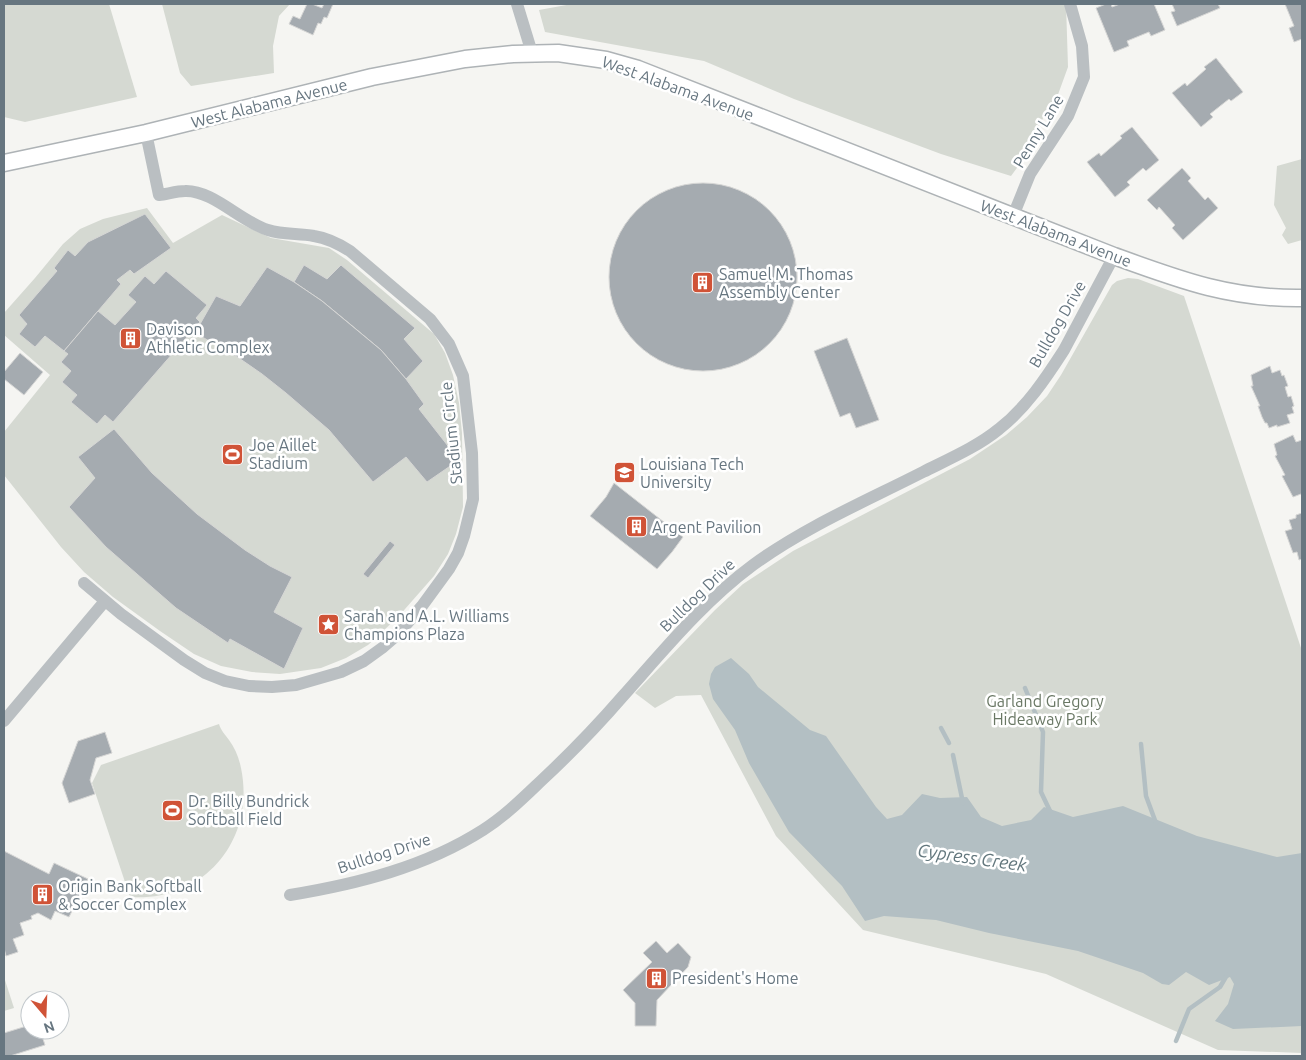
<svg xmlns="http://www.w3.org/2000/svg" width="1306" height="1060" font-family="Ubuntu,sans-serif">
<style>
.green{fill:#d5d9d2}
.water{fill:#b3bfc3}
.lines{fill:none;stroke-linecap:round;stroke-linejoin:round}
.stream{stroke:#b3bfc3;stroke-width:4.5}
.building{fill:#a5abb0;stroke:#d6d6d5}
.major-casing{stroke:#aeb3b6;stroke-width:19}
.minor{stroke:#babfc2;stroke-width:12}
.major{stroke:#fff;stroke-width:16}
.labels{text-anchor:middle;stroke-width:5;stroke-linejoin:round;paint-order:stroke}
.street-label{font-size:16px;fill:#677680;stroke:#fff}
.poi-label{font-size:16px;fill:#677680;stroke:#fff;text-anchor:start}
.park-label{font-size:16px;fill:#6a7865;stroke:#fff}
.water-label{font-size:18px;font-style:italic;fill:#63777d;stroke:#fff}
</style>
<rect width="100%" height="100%" fill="#f5f5f2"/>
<g class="green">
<path d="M 4,4 L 109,4 L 137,97 L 25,122 L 4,117 Z"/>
<path d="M 162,4 L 290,4 L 279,16 L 273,46 L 274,73 L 191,86 L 180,73 Z"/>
<path d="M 572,4 L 1066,4 L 1068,67 L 1056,100 L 1044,116 L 1025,157 L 1011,176 L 941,154 L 794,99 L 704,61 L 545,32 L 539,10 Z"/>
<path d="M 1302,159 L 1302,240 L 1288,244 L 1282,235 L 1286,228 L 1274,205 L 1277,166 Z"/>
<path d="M 147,208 L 173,243 L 222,215 L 271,238 L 329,248 L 347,260 L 434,334 L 445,353 L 453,375 L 459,403 L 462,433 L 463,507 L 456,534 L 448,554 L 434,576 L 398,617 L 368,645 L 346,658 L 321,668 L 280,674 L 252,672 L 221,666 L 194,654 L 160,631 L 113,597 L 84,572 L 61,547 L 4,475 L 4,432 L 50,375 L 4,335 L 4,313 L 35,278 L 63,244 L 80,229 L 103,219 Z"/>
<path d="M 1128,278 L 1138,279 L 1184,296 L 1302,651 L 1302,1053 L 1218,1050 L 1046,974 L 863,930 L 776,836 L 701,695 L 676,696 L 655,708 L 635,693 L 715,610 L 743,584 L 793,551 L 970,459 L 1006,435 L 1027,417 L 1047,396 L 1061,375 L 1112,285 L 1117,281 Z"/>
<path d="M 219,724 C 221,731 225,734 229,740 C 235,748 239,758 241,768 C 256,840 204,902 130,897 L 92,783 L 101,765 Z"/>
<path d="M 4,977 L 14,1008 L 4,1011 Z"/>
</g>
<path class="water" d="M 731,658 L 749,674 L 758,687 L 810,730 L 826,736 L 876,807 L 887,819 L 902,815 L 922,794 L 940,798 L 967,797 L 981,817 L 1002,826 L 1031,820 L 1044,807 L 1073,817 L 1123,806 L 1197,836 L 1277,857 L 1302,853 L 1302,1026 L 1233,1029 L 1215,1021 L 1228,1004 L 1234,984 L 1230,977 L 1209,985 L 1186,972 L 1169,985 L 1162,984 L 1143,973 L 1078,951 L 989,933 L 936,920 L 884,916 L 865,921 L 842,886 L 789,832 L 749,763 L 735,730 L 713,699 L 709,684 L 711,674 L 715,667 Z"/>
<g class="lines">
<g class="stream">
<path d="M 1025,688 L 1043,732 L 1041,792 L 1050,811"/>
<path d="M 941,728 L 949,743"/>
<path d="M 1141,744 L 1146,796 L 1156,823"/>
<path d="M 953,755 L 963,803"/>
<path d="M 1176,1041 L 1189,1009 L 1220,987 L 1227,975"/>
</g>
</g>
<g class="building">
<path d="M 307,4 L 312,4 L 322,8 L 324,4 L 333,4 L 327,18 L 324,17 L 321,24 L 318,23 L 313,35 L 289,24 L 293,16 L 300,19 Z"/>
<path d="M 1106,4 L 1111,4 L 1112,7 L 1120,4 L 1154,4 L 1165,30 L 1151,36 L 1149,32 L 1127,41 L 1129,46 L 1114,52 L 1096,8 Z"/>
<path d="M 1172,4 L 1218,4 L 1220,8 L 1177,26 L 1171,12 L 1175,11 Z"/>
<path d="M 1285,4 L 1302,4 L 1302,39 L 1294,42 L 1289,28 L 1294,26 Z"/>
<path d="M 1216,58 L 1243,92 L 1231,101 L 1229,99 L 1210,114 L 1213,117 L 1201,127 L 1172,93 L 1185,83 L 1187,86 L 1206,69 L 1204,67 Z"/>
<path d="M 1132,127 L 1159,160 L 1146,171 L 1143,168 L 1127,182 L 1130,185 L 1115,197 L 1087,162 L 1099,153 L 1101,156 L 1122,138 L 1120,136 Z"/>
<path d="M 1182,168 L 1191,178 L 1188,181 L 1205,200 L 1208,197 L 1218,208 L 1183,240 L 1172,228 L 1175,225 L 1159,207 L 1157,210 L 1147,200 Z"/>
<circle cx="703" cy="277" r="94"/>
<path d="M 145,214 L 171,248 L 134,274 L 130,270 L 117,280 L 121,284 L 64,351 L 45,336 L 35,347 L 19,334 L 27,324 L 19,315 L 57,271 L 54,268 L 68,250 L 75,256 L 88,242 Z"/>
<path d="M 304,265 L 327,279 L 341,265 L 415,328 L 404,339 L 423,361 L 406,379 L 381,350 L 350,324 L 322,301 L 294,282 Z"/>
<path d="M 267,267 L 294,282 L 322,301 L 381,350 L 406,379 L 424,404 L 419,409 L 459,460 L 427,482 L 406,457 L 373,482 L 329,430 L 286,393 L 262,374 L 236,356 L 195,333 L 216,296 L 240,306 Z"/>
<path d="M 166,271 L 207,305 L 196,318 L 200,322 L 113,422 L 105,415 L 97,424 L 71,402 L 77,395 L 62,382 L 71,371 L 61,362 L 68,354 L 64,351 L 98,311 L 115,325 L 136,302 L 128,295 L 145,276 L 154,284 Z"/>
<path d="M 847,338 L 879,420 L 856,428 L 850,413 L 840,417 L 814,351 Z"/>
<path d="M 20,353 L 43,372 L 24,395 L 4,379 L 4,372 Z"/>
<path d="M 1270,366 L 1272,373 L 1280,370 L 1282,376 L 1284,375 L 1288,386 L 1285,387 L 1288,397 L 1291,396 L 1294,406 L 1292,407 L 1294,413 L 1287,415 L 1290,423 L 1277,427 L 1277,425 L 1269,428 L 1267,423 L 1265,423 L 1262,417 L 1258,406 L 1260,406 L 1251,386 L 1253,386 L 1251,375 Z"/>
<path d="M 114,429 L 152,473 L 197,514 L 245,550 L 270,566 L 292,577 L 274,612 L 303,628 L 284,669 L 230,639 L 228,643 L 176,608 L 106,547 L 69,507 L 95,478 L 78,457 Z"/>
<path d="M 1293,435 L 1296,442 L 1302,440 L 1302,496 L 1301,494 L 1293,497 L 1282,476 L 1285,475 L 1275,456 L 1277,455 L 1274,444 Z"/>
<path d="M 614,483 L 683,537 L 672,552 L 657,569 L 590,516 L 606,497 Z"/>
<path d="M 1302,513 L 1302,559 L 1299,560 L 1297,552 L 1293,553 L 1285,531 L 1292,529 L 1289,520 L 1296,518 L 1296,515 Z"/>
<path d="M 390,541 L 395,545 L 368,578 L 363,574 Z"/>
<path d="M 105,732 L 112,753 L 96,758 L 90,780 L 95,794 L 69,803 L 62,783 L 78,741 Z"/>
<path d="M 4,851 L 49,874 L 54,863 L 88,879 L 69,917 L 55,911 L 51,920 L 38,913 L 31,916 L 32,919 L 20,923 L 24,935 L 13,939 L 18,952 L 6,956 L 4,948 Z"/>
<path d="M 656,941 L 667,953 L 678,943 L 691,957 L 688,967 L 657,1000 L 656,1026 L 635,1026 L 635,1003 L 623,990 L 652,962 L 643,953 Z"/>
<path d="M 30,1025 L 30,1030 L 40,1030 L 45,1045 L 10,1056 L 4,1056 L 4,1033 Z"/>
</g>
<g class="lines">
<defs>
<path id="major" d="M 4,163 L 146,133 L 372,77 L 465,59 L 513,54 L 558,53 L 606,60 L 638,69 L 1114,256 C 1180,280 1230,299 1302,298"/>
</defs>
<use href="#major" class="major-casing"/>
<g class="minor">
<path d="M 517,4 L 532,53"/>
<path d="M 1013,216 L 1030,174 L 1068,116 L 1084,77 L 1082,46 L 1070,4"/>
<path d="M 84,583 L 121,614 L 184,660 L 205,673 L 225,681 L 249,686 L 272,687 L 296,685 L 341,672 L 364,661 L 382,648 L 397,635 L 422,606 L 449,569 L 458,553 L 464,536 L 473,499 L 472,453 L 463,376 L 449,344 L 430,319 L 350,251 C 339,244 327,238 314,236 C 299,233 283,235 268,230 C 241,222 213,190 185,191 C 177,191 167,194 159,195 L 146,133"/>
<path d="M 4,721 L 105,601"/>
<path d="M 290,895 C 357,884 425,867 483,830 C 505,816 523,798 542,780 C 571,753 597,726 623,696 C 664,650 703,602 753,565 C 805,527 866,501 923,472 C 949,459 977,447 999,429 C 1026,408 1046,378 1064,350 L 1114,256"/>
</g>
<use href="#major" class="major"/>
</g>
<defs>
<symbol id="building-square" viewBox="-11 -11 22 22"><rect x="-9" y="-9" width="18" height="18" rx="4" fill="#d05337" stroke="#fff"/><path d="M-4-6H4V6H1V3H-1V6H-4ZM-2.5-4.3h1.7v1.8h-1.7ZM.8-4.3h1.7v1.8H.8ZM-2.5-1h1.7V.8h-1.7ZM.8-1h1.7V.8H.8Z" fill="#fff"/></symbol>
<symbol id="stadium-square" viewBox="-11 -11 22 22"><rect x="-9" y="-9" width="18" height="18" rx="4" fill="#d05337" stroke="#fff"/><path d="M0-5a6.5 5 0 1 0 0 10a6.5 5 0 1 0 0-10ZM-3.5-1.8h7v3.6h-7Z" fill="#fff"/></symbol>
<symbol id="university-square" viewBox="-11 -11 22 22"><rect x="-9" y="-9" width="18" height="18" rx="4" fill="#d05337" stroke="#fff"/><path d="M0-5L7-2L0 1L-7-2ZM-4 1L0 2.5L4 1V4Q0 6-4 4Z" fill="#fff"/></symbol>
<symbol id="sight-square" viewBox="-11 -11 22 22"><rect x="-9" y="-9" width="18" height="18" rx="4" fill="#d05337" stroke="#fff"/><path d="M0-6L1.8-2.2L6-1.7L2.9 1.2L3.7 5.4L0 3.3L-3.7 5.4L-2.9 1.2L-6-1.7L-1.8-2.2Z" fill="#fff"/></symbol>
</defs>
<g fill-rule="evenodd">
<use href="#building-square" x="690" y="270" width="25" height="25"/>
<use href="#building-square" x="118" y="326" width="25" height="25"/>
<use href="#stadium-square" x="220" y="442" width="25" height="25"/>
<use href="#university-square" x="612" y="460" width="25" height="25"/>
<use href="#building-square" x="624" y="514" width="25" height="25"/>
<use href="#sight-square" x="316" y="612" width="25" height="25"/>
<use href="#stadium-square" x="160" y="798" width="25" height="25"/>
<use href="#building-square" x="30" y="882" width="25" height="25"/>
<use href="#building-square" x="644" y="966" width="25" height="25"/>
</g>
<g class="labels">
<g class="street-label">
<text transform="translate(678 88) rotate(20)" y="6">West Alabama Avenue</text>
<text transform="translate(269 103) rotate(-14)" y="6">West Alabama Avenue</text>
<text transform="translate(1038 131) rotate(-59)" y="6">Penny Lane</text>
<text transform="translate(1056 233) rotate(21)" y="6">West Alabama Avenue</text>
<text transform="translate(1057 324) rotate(-60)" y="6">Bulldog Drive</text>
<text transform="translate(451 433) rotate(-96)" y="6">Stadium Circle</text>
<text transform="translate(697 595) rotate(-44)" y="6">Bulldog Drive</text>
<text transform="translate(384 853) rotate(-18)" y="6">Bulldog Drive</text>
</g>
<g class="poi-label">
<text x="719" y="280">Samuel M. Thomas<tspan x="719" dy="18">Assembly Center</tspan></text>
<text x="146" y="335">Davison<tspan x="146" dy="18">Athletic Complex</tspan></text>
<text x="249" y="451">Joe Aillet<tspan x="249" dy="18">Stadium</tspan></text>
<text x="640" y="470">Louisiana Tech<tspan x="640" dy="18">University</tspan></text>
<text x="652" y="533">Argent Pavilion</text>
<text x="344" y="622">Sarah and A.L. Williams<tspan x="344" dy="18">Champions Plaza</tspan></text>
<text x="188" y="807">Dr. Billy Bundrick<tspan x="188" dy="18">Softball Field</tspan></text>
<text x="58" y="892">Origin Bank Softball<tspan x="58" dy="18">&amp; Soccer Complex</tspan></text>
<text x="672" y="984">President's Home</text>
</g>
<g class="park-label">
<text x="1045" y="707">Garland Gregory<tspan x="1045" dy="18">Hideaway Park</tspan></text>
</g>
<g class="water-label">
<text transform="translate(972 858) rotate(8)" y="6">Cypress Creek</text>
</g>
</g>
<rect width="1306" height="1060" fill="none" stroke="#677680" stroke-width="10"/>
<g transform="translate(45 1015) rotate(161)"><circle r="24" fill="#ffffff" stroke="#c2c8cc"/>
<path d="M0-4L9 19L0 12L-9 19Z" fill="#d05337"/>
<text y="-8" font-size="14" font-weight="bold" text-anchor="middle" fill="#677680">N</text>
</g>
</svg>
